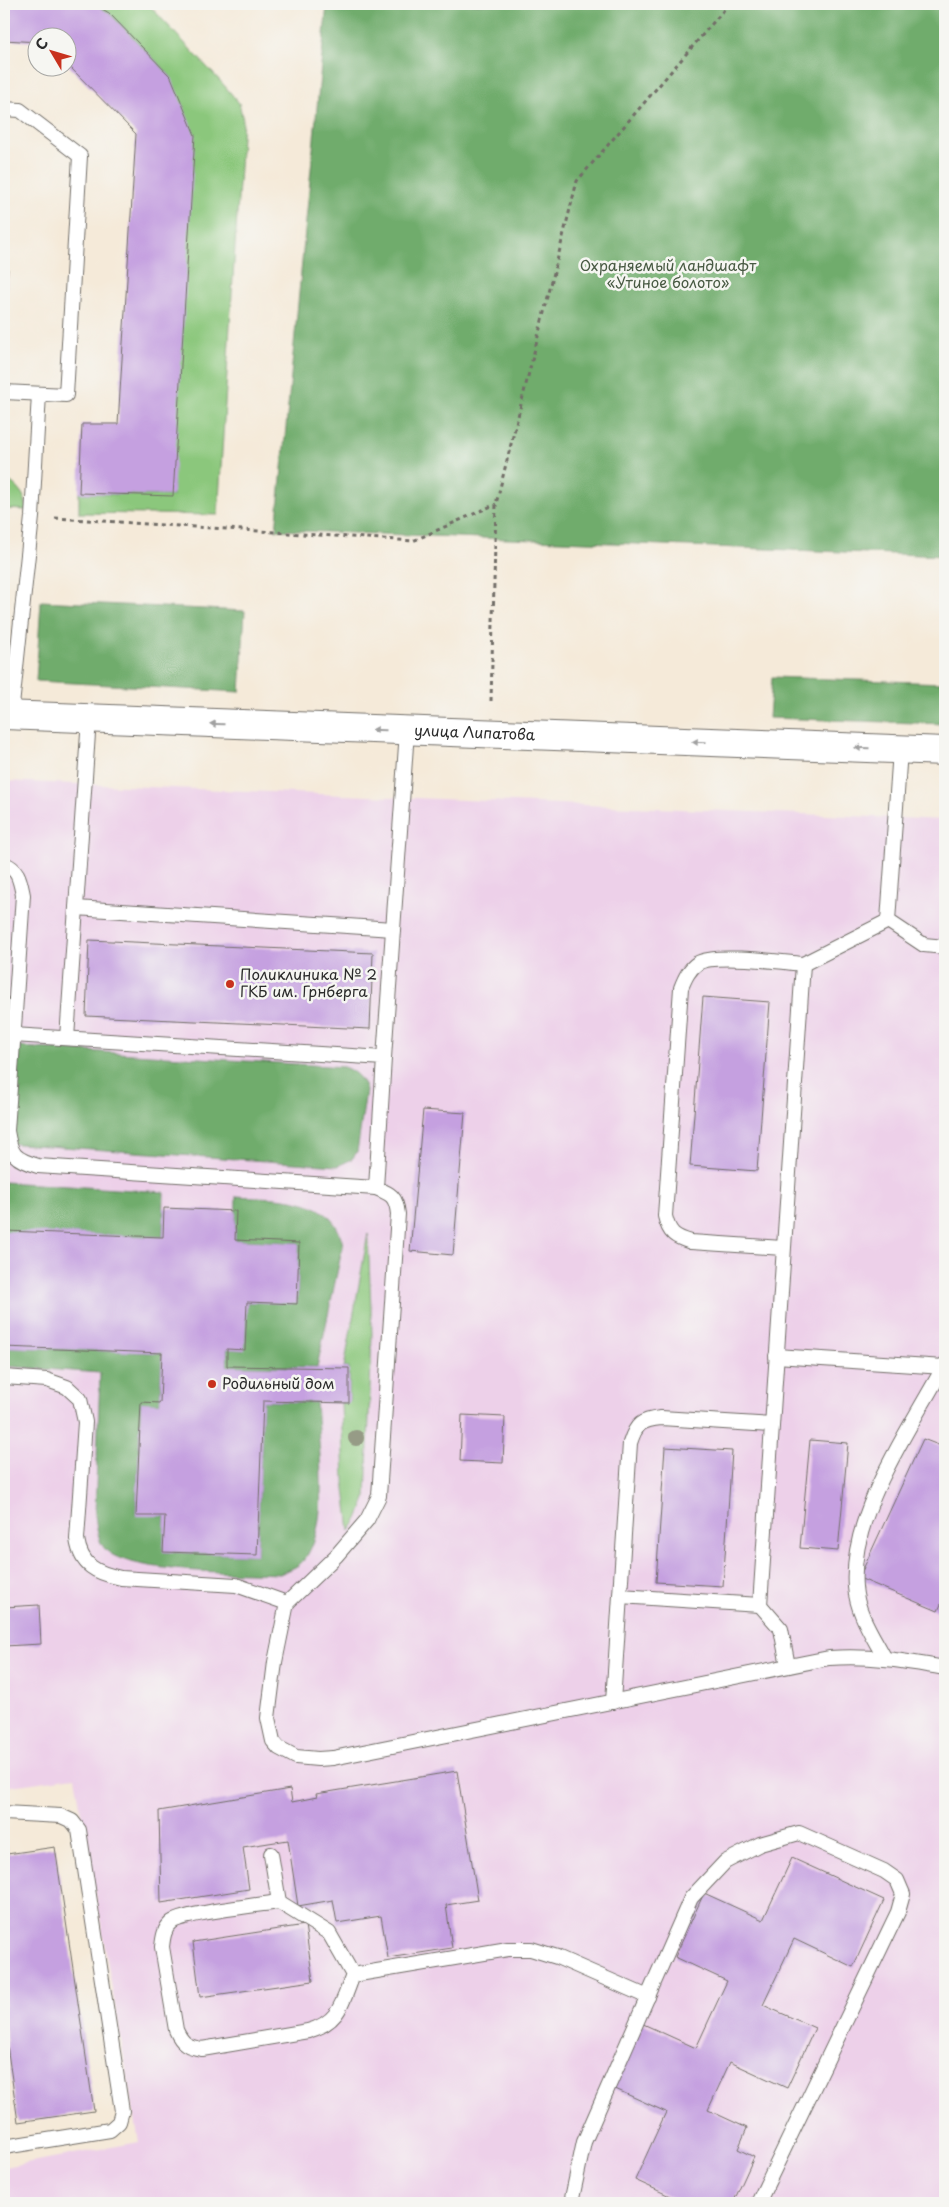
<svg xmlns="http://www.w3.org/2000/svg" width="949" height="2207" font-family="'Playpen Sans',sans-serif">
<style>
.built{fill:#edd0e9}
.green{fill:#8bc77c;stroke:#5b7954}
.forest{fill:#70ac6c;stroke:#4e6c4c}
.building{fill:#c5a0e0}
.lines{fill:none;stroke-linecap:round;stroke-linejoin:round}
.service-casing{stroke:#726e68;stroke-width:16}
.tertiary-casing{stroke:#726e68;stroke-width:30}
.path{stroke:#726e68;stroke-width:3;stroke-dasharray:4 4;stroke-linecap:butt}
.service{stroke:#fff;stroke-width:14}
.tertiary{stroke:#fff;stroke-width:28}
.tree{fill:#969b86}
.oneway{fill:#a0a0a0}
.poi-dot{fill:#c8321e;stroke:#f6f6f2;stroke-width:2}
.labels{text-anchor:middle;stroke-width:5;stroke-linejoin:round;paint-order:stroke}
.park-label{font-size:15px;fill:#485a43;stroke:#f6f6f2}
.street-label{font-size:15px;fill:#2b2b2b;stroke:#f6f6f2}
.poi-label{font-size:15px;fill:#2b2b2b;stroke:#f6f6f2;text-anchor:start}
</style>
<rect width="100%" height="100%" fill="#f6f6f2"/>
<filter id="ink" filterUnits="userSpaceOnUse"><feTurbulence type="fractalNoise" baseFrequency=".02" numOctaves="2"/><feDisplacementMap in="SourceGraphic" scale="10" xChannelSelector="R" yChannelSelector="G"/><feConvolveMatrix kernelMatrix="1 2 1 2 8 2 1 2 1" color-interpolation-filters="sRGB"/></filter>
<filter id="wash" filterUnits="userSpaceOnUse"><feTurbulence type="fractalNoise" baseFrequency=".0096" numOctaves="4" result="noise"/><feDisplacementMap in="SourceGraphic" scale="20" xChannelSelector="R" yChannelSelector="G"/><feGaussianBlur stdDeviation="1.12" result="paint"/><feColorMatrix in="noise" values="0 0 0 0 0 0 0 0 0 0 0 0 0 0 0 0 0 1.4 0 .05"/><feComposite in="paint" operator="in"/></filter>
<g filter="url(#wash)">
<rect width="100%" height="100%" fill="#f5ead9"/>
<path class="built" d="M 4,781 L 945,820 L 945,2203 L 4,2203 L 4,2167 L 139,2142 L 75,1777 L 4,1787 Z"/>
<g class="green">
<path d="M 94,4 L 148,4 L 223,84 L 239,103 L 243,120 L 218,515 L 79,513 L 79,493 L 173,496 L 171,77 L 109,13 Z"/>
<path d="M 4,478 C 17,485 26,494 27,510 L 4,509 Z"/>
<path d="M 368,1234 L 372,1334 L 366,1499 L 358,1519 L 350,1531 L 344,1480 L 341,1403 L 349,1402 L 349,1368 L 344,1368 Z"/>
</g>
<g class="forest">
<path d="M 327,4 L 945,4 L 945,556 L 276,530 Z"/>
<path d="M 41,601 L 245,611 L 240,692 L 36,681 Z"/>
<path d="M 772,677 L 945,683 L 945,724 L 769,718 Z"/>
<path d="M 4,1046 L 344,1067 C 355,1072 363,1078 366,1091 L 357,1152 L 352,1159 L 338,1166 L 4,1143 Z"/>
<path d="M 4,1182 L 164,1192 L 163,1237 L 5,1232 L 4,1262 Z"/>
<path d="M 236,1196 C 277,1199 333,1193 343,1245 L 317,1367 L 227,1366 L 227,1349 L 244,1350 L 247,1302 L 297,1303 L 299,1243 L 235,1240 Z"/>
<path d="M 4,1347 L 162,1353 L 160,1403 L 141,1403 L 136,1515 L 165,1516 L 164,1552 L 257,1555 L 263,1401 L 316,1402 C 318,1444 332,1527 303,1561 C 298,1567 288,1570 280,1574 C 242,1572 133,1574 107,1551 C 97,1542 97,1527 95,1515 L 100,1373 L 4,1366 Z"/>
</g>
<g id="blocks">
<g class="building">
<path d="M 4,4 L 94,4 L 109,13 L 171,77 L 195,135 L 173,496 L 79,493 L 82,424 L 118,424 L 136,134 L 68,65 L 68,38 L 38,38 L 38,42 L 4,40 Z"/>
<path d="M 4,269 L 8,269 L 5,306 L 4,306 Z"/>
<path d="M 89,940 L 373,953 L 370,1029 L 86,1016 Z"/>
<path d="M 703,997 L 770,1002 L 757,1171 L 690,1166 Z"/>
<path d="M 423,1110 L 465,1113 L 453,1255 L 410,1251 Z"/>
<path d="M 164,1208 L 236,1211 L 235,1240 L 299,1243 L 297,1304 L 247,1302 L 245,1350 L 227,1349 L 227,1366 L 349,1368 L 349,1403 L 263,1401 L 257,1555 L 163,1552 L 165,1516 L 136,1516 L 141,1402 L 160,1403 L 162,1353 L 4,1347 L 5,1231 L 163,1237 Z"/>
<path d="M 462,1415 L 505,1417 L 503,1463 L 460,1461 Z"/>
<path d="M 945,1436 L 945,1595 L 938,1611 L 859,1578 L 923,1439 L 941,1446 Z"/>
<path d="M 810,1440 L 848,1443 L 838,1551 L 800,1548 Z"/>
<path d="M 665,1447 L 732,1451 L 723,1586 L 656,1582 Z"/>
<path d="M 39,1605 L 41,1644 L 4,1646 L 4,1607 Z"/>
<path d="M 457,1771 L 478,1900 L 446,1905 L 452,1948 L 388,1958 L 381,1916 L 337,1923 L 333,1900 L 298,1906 L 288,1840 L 243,1847 L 249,1889 L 161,1903 L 159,1811 L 290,1789 L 292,1802 L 317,1797 L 316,1794 Z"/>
<path d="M 4,1844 L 6,1844 L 7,1854 L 55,1847 L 94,2111 L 18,2122 L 4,2024 Z"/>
<path d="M 792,1858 L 884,1900 L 853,1967 L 794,1939 L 763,2005 L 815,2028 L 787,2088 L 730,2062 L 708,2110 L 747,2128 L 738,2149 L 754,2157 L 733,2203 L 685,2203 L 635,2180 L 666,2112 L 611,2087 L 641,2023 L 696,2048 L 727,1981 L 675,1957 L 704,1893 L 763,1920 Z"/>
<path d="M 305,1925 L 313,1981 L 200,1997 L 193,1942 Z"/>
</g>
</g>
</g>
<g filter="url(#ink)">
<use href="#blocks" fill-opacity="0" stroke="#726e68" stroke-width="1"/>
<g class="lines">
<defs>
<g id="service">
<path d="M 4,109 L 20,110 L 80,156 L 66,395 L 4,392"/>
<path d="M 11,715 L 32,517 L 39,394"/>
<path d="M 4,864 C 19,869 20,881 23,895 L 7,1131 C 11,1155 14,1159 38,1166 L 376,1188"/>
<path d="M 76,908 L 393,929"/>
<path d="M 888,921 L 924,945 L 945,947"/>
<path d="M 803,964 L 888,921 L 900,750"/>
<path d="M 13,1035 L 384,1058 L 376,1188 C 391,1194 396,1196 398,1214 L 379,1496 L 367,1520 L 336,1556 L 287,1603 L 275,1662 L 268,1718 L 273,1741 L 279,1748 L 296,1757 L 318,1759 L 333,1758 L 829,1658 C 870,1655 905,1661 945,1668"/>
<path d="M 67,1038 L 89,719"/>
<path d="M 384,1058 L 407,731"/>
<path d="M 776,1356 L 944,1367"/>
<path d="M 4,1377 L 47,1380 L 67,1387 L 80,1399 L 85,1422 L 77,1539 C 81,1566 96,1573 121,1578 L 236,1585 L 287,1603"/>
<path d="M 620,1596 L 760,1605 L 803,964 C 782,962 714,953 698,963 C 689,969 685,978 681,988 L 665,1216 C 669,1234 675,1237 691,1242 L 783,1248"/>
<path d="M 760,1605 L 781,1629 L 788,1666"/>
<path d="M 884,1657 C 873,1636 857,1613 855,1587 C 849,1513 911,1428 945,1364"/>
<path d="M 613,1702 L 630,1443 C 636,1424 641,1420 661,1418 L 772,1425"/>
<path d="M 4,1813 L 61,1816 L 72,1821 L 79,1830 L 122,2111 L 119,2122 L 110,2130 L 4,2147"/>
<path d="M 271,1854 L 279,1902"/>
<path d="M 353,1975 L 329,1933 L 279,1902 C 259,1905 185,1913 172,1922 C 164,1928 163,1938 162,1947 L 176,2030 C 182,2044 188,2047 202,2049 L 308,2031 C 340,2022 342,2003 353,1975 L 508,1949 L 531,1949 L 557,1957 L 648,1997"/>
<path d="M 571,2203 L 584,2142 L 691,1898 L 725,1862 L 760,1844 L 799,1833 L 884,1871 L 897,1880 L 903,1894 L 898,1912 L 758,2203"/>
</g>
<g id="tertiary">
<path id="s1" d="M 4,715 L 945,751"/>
</g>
</defs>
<use href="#service" class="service-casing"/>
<use href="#tertiary" class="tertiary-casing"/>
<g class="path">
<path d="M 55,518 L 413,541 L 496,504"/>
<path d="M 491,701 L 496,504 L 577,181 L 729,4"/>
</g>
<use href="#service" class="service"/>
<use href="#tertiary" class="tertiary"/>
</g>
<circle class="tree" cx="356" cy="1438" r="8"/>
<defs><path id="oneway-solid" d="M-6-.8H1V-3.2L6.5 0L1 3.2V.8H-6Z" transform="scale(1.25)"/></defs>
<g class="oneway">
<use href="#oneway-solid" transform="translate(217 724) rotate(-178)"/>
<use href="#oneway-solid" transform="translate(379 730) rotate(-178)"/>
<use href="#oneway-solid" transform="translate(699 742) rotate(-178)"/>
<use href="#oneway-solid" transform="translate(862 748) rotate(-178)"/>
</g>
</g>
<g class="poi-dot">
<circle cx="230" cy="984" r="5"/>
<circle cx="212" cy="1384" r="5"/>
</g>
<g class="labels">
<g class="park-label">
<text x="668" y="271">Охраняемый ландшафт<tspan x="668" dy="17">«Утиное болото»</tspan></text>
</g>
<g class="street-label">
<text dy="5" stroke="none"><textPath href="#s1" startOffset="471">улица Липатова</textPath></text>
</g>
<g class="poi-label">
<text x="240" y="980">Поликлиника № 2<tspan x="240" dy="17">ГКБ им. Грнберга</tspan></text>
<text x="222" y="1389">Родильный дом</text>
</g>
</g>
<rect width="949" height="2207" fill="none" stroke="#f6f6f2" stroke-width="20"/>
<g transform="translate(52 52) rotate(308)"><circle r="24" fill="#f6f6f2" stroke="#a5a5a2"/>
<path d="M0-4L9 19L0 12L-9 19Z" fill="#c8321e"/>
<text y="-8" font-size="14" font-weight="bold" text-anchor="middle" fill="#2b2b2b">С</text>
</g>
</svg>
